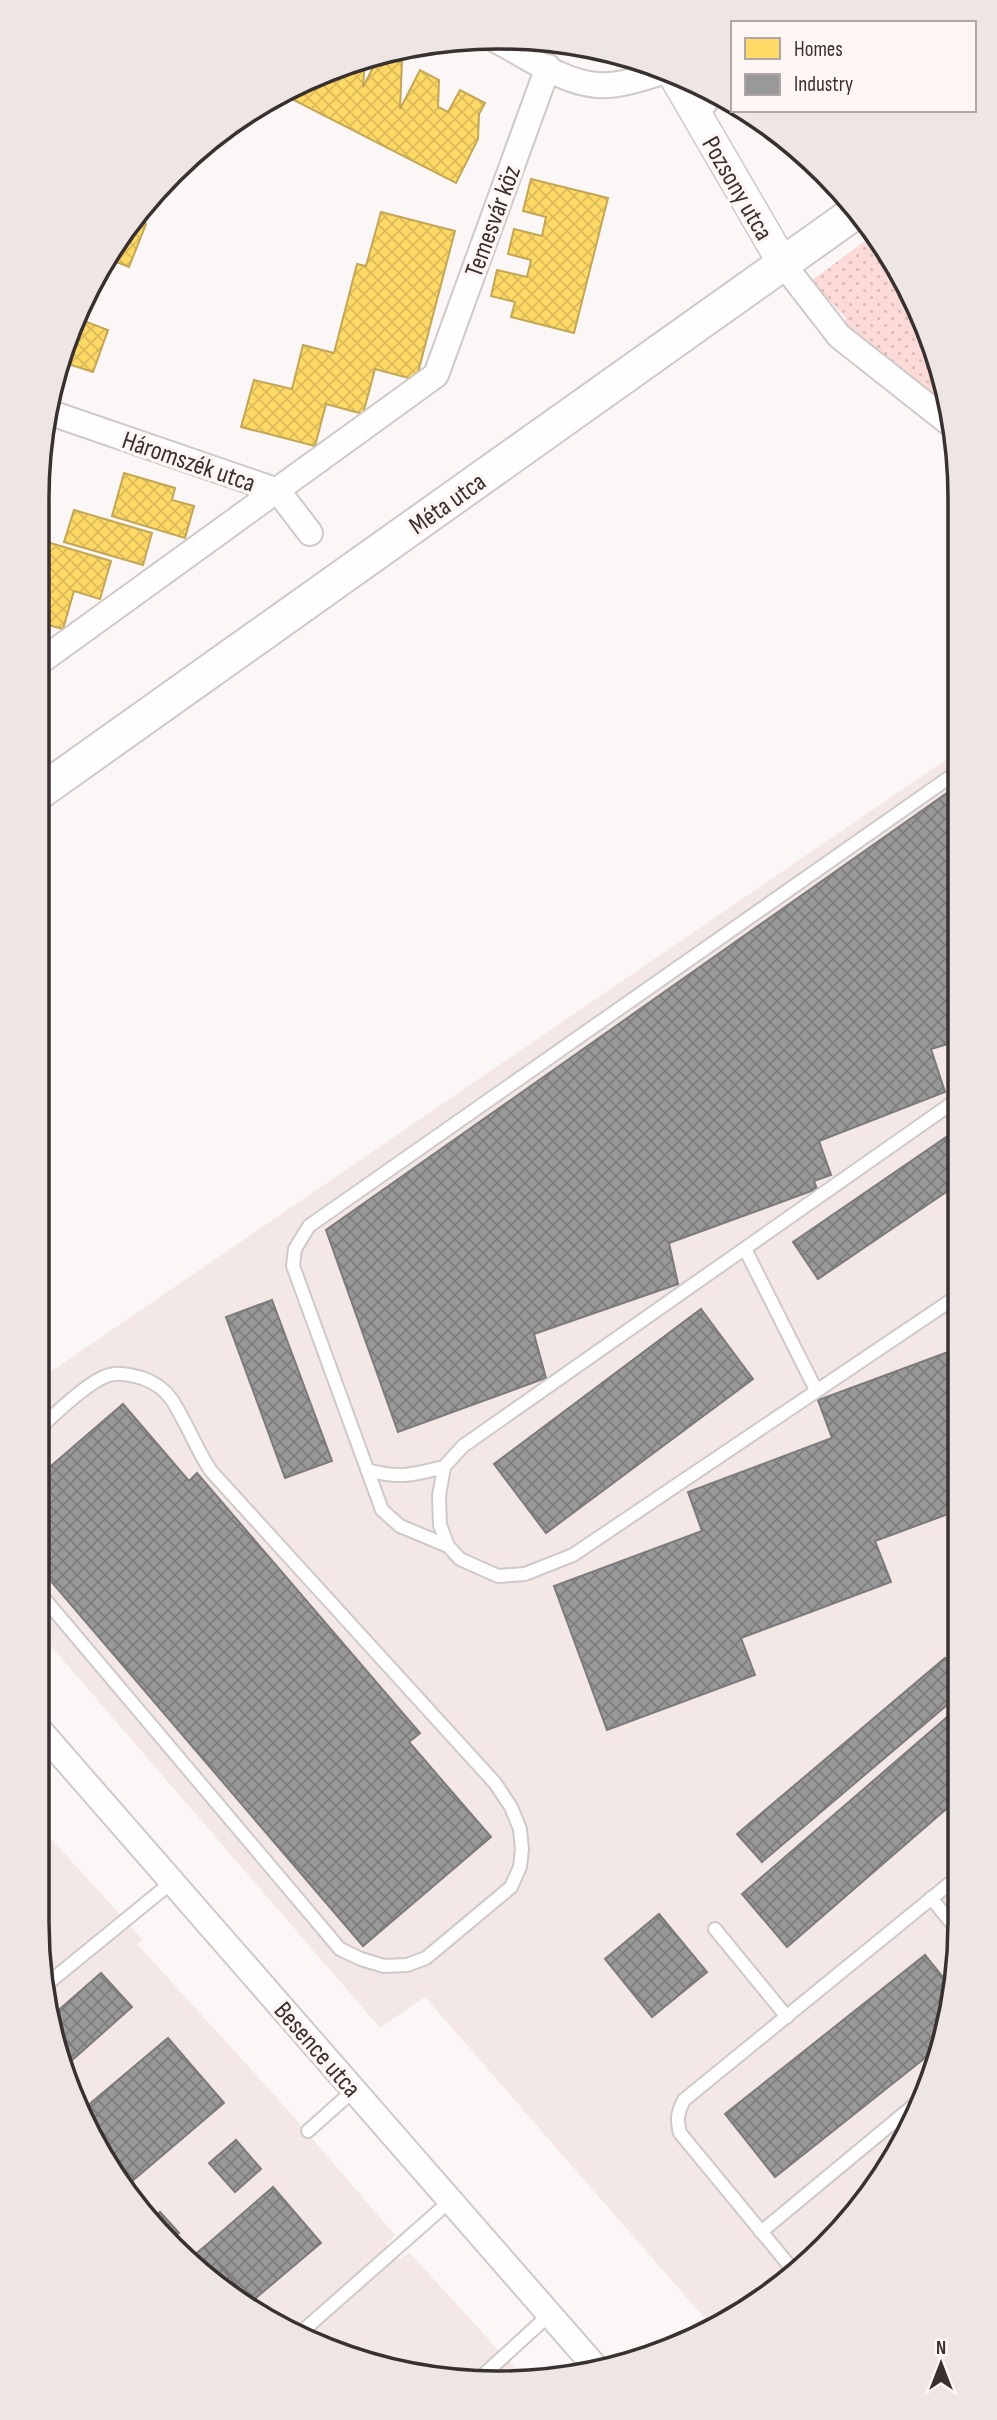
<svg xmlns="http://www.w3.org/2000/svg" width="997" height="2420" font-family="'Sofia Sans Condensed',sans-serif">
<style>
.built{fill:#f4e8e7}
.green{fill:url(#green-dots)}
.homes{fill:url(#homes-cross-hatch);stroke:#c3a756;stroke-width:2}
.industry{fill:url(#industry-cross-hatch);stroke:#7c7a7a;stroke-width:2}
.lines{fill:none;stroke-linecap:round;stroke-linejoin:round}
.service-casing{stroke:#cfc9c9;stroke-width:16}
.minor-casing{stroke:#cfc9c9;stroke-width:28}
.tertiary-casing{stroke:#cfc9c9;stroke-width:33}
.secondary-casing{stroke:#cfc9c9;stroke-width:37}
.service{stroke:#fffefe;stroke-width:12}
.minor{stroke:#fffefe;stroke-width:24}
.tertiary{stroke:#fffefe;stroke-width:30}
.secondary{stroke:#fffefe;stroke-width:33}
.labels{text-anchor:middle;stroke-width:7;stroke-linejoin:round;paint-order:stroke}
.street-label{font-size:26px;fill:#383130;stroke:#fef6f5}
.rim{fill:none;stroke:#383130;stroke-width:3.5}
</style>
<defs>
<pattern id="green-dots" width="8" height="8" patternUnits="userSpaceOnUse" patternTransform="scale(1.75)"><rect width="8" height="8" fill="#fbdad7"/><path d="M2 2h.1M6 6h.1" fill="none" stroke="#d8bcb9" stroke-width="1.8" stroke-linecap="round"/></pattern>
<pattern id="homes-cross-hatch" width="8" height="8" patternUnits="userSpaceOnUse" patternTransform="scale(1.75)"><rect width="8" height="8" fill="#ffd966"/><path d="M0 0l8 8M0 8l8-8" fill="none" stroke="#dbbb59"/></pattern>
<pattern id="industry-cross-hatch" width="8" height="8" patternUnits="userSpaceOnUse" patternTransform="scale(1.75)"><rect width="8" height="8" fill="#999"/><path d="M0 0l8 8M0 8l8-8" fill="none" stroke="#7e7d7d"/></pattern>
</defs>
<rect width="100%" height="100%" fill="#fcf7f7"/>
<g class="built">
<path d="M 957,752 L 960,1922 L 936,2070 L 865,2203 L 755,2306 L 713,2328 L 425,1997 L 380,2028 L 37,1630 L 37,1381 Z"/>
<path d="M 37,1823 L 143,1940 L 137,1944 L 279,2100 L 395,2235 L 386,2244 L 400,2259 L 409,2252 L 522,2376 L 438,2379 L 350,2359 L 268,2322 L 151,2226 L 98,2152 L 61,2070 L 37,1921 Z"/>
</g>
<path class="green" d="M 873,235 L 913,295 L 952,425 L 839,336 L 846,318 L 811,281 Z"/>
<g class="homes">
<path d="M 381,52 L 402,61 L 400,109 L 420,70 L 439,80 L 438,107 L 448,112 L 460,90 L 485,103 L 479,114 L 478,139 L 456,183 L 280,93 L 294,85 L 365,58 L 363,87 Z"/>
<path d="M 531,179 L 608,198 L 574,333 L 511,317 L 515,302 L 491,296 L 497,270 L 527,277 L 531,260 L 508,254 L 514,229 L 542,236 L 546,217 L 523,211 Z"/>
<path d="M 381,212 L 455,231 L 416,380 L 375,369 L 363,414 L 326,404 L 315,446 L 241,427 L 254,380 L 292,389 L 303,345 L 334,353 L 357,264 L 366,266 Z"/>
<path d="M 139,221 L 146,224 L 129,267 L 106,258 L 125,231 L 134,235 Z"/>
<path d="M 83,303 L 89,305 L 84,321 L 108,330 L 93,372 L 59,361 L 61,350 Z"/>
<path d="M 124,473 L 175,488 L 172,500 L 194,506 L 185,538 L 112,516 Z"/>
<path d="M 74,510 L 152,533 L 143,565 L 64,542 Z"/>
<path d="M 37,539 L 111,561 L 100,599 L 74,591 L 63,629 L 37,622 Z"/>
</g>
<g class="industry">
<path d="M 957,786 L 958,1041 L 931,1049 L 945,1092 L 819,1141 L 831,1175 L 814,1181 L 817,1189 L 669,1243 L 678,1284 L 534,1334 L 546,1378 L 398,1432 L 326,1230 Z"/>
<path d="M 958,1129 L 958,1184 L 818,1279 L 793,1242 Z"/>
<path d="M 272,1300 L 332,1461 L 285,1478 L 226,1317 Z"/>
<path d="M 701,1309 L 753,1379 L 546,1533 L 494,1464 Z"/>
<path d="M 959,1348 L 959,1510 L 875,1541 L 891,1582 L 741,1638 L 755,1675 L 607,1730 L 554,1586 L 702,1531 L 688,1492 L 832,1438 L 818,1400 Z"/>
<path d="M 123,1404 L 189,1481 L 197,1473 L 420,1733 L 409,1742 L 491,1837 L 363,1946 L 37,1565 L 37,1478 Z"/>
<path d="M 945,1658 L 960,1676 L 960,1694 L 762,1862 L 737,1834 Z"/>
<path d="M 960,1706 L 960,1797 L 787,1947 L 742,1894 Z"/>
<path d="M 659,1914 L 707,1972 L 652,2017 L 605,1959 Z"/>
<path d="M 925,1955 L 950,1986 L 940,2046 L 775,2177 L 725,2114 Z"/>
<path d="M 101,1973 L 132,2007 L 61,2070 L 52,2016 Z"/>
<path d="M 168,2038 L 224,2103 L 124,2188 L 98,2152 L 80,2112 Z"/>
<path d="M 236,2140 L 261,2169 L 235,2192 L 209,2163 Z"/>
<path d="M 273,2187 L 321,2243 L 251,2302 L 204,2247 Z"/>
<path d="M 160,2212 L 179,2233 L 169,2241 L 148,2222 Z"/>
<path d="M 204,2247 L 251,2302 L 267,2321 L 191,2258 Z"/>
</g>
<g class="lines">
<defs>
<g id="service">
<path d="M 958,1099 L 463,1446 L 444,1467 L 439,1496 L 440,1525 L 448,1546 L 460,1559 L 498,1576 L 525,1574 L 573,1555 L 959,1295"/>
<path d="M 745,1249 L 816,1390"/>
<path d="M 37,1430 C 54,1416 93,1375 115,1374 C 124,1373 134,1376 142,1378 C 154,1382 165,1390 172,1400 C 187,1423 196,1449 211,1471 L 495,1783 L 511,1807 L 520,1829 L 522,1849 L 520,1867 L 511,1887 L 426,1958 L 407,1965 L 384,1966 L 361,1959 L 340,1949 L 37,1590"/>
<path d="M 367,1470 C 400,1479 411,1475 444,1467"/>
<path d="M 448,1546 L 400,1526 L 382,1510 L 293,1266 L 295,1249 L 309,1226 L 957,772"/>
<path d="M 931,1898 L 959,1932"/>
<path d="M 715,1929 L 787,2017"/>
<path d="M 47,1984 L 172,1882"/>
<path d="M 308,2131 L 354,2090"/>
<path d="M 761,2232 L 919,2101"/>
<path d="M 793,2270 L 680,2133 C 676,2119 678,2112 684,2100 L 960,1875"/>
<path d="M 298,2335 L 450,2201"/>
<path d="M 480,2378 L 549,2315"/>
</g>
<g id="minor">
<path d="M 494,39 C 525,55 561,82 597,85 C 620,87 645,77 666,71"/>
<path d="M 696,116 L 711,93"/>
<path d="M 784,265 L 839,336 L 953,426"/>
<path d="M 51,413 L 278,491 L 310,533"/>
<path d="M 37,664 L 436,375 L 548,67"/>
<path d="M 37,1727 L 599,2371"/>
</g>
<path id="tertiary" d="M 673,74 L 784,265"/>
<path id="secondary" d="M 37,794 L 857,211"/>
</defs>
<use href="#service" class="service-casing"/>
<use href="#minor" class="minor-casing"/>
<use href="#tertiary" class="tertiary-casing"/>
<use href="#secondary" class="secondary-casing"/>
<use href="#service" class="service"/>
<use href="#minor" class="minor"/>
<use href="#tertiary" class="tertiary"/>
<use href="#secondary" class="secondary"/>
</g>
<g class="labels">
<g class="street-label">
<text transform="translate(738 188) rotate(60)" y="9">Pozsony utca</text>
<text transform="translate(492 221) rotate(-70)" y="9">Temesvár köz</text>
<text transform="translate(189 461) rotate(19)" y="9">Háromszék utca</text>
<text transform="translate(447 503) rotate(-35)" y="9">Méta utca</text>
<text transform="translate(318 2049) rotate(49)" y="9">Besence utca</text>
</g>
</g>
<path d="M0 0H997V2420H0ZM498 49H499A449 449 0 0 1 948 498V1922A449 449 0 0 1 499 2371H498A449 449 0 0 1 49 1922V498A449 449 0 0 1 498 49Z" fill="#eee6e5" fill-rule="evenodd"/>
<path class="rim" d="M498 49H499A449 449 0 0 1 948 498V1922A449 449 0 0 1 499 2371H498A449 449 0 0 1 49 1922V498A449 449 0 0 1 498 49Z"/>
<rect x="731" y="21" width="245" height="91" fill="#fef6f5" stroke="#afa7a6" stroke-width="2"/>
<rect x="745" y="38" width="35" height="21" fill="#ffd966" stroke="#afa7a6" stroke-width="2"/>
<text x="794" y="56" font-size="21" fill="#383130">Homes</text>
<rect x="745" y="74" width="35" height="21" fill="#999999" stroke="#afa7a6" stroke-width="2"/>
<text x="794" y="91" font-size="21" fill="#383130">Industry</text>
<g transform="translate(941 2364)" stroke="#fef6f5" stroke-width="5" paint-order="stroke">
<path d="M0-5L12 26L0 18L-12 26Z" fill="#383130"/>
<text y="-10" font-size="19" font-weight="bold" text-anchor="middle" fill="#383130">N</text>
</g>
</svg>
